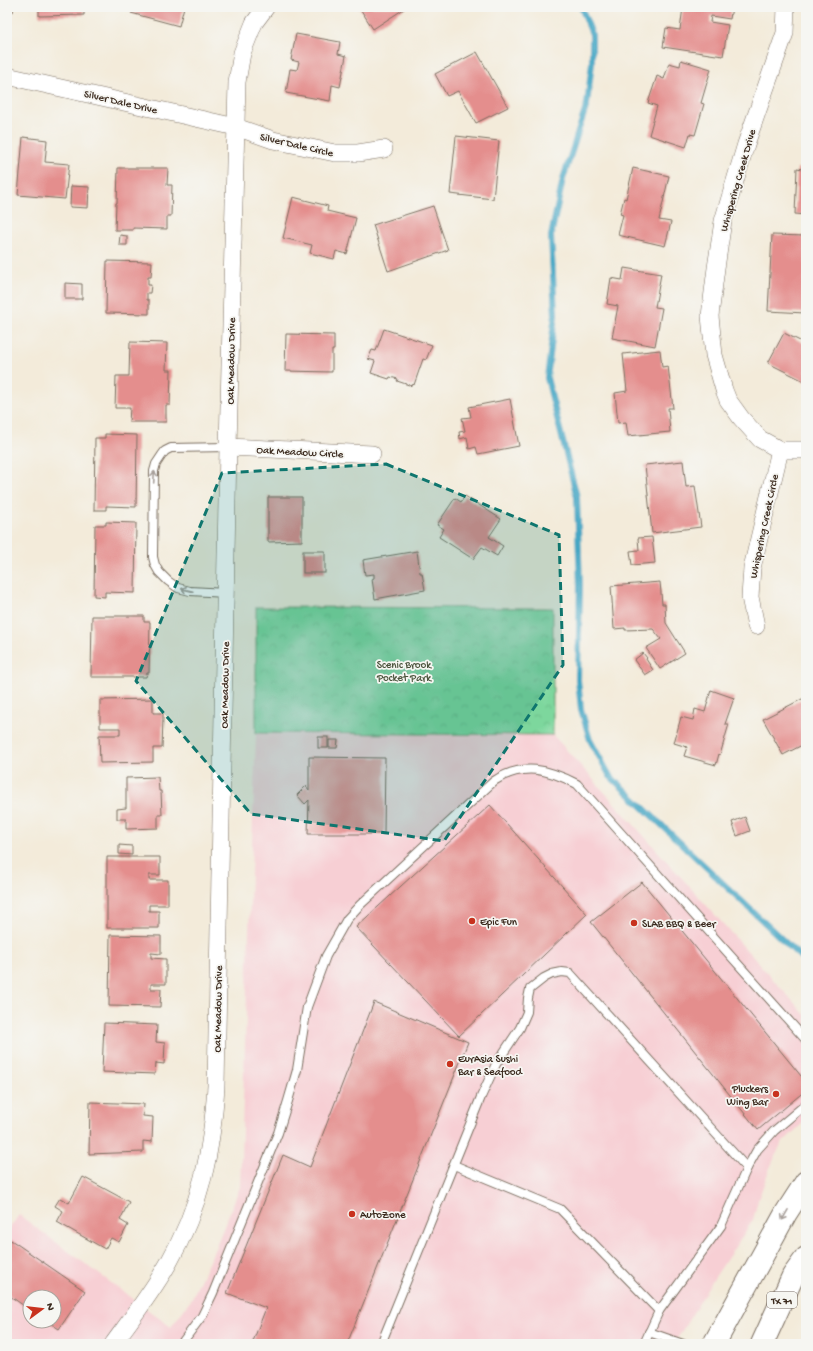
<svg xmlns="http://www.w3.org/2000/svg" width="813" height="1351" font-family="'Gochi Hand',sans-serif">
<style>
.built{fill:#f7cfd4;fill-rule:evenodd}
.park{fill:url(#park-crowns);stroke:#5c805e}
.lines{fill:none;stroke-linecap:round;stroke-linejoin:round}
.stream{stroke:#45a6c4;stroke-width:6}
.building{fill:#e48e8d}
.lane-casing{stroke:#7b6e60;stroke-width:10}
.street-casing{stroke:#7b6e60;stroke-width:18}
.primary-casing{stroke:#7b6e60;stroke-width:24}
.highway-casing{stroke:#7b6e60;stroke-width:24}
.lane{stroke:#fff;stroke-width:8}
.street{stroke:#fff;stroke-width:17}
.primary{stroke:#fff;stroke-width:22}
.highway{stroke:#fff;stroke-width:22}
.oneway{stroke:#a79f9a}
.marked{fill:#0f766e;fill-opacity:0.2;stroke:#0f766e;stroke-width:3;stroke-dasharray:8 5;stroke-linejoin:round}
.poi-dot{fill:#c8321e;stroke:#f6f6f2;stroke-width:1.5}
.labels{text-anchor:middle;stroke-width:3.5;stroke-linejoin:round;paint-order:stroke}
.shield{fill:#f6f6f2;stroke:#73675e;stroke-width:1}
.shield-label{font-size:10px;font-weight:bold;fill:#3b2a1e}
.street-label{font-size:11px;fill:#3b2a1e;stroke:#f6f6f2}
.park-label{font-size:11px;fill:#4c553e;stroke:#f6f6f2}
.poi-label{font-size:11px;fill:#3b2a1e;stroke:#f6f6f2;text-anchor:start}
</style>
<defs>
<pattern id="park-crowns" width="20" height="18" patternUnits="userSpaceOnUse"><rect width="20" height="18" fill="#7dd79d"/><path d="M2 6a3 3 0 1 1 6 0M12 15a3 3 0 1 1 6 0" fill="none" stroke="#6db987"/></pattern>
</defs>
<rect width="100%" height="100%" fill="#f6f6f2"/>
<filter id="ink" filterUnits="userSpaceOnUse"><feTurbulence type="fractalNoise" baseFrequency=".025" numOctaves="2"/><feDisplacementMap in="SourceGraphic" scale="8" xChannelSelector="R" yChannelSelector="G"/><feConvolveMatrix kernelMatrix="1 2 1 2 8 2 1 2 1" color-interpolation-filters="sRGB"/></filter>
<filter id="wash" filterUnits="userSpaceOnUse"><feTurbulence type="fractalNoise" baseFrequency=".012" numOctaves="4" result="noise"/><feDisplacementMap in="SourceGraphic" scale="16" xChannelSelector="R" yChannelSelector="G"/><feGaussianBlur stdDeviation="0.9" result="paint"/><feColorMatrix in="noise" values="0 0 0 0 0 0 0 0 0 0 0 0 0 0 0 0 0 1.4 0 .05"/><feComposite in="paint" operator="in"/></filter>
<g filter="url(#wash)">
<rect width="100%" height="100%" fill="#f3ebda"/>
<path class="built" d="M 256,733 L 553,735 L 806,1016 L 806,1120 L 781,1144 L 769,1170 L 758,1200 L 753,1220 L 711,1283 L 674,1344 L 7,1344 L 7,1232 L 19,1215 L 171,1327 L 191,1300 L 216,1246 L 240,1187 ZM 30,1297 L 54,1297 L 54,1321 L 30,1321 Z"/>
<path class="park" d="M 256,607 L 553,608 L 553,735 L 256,733 Z"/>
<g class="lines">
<path class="stream" d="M 581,7 L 592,34 L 592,63 L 587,104 L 563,179 L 551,236 L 555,315 L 547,378 L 577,497 L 580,586 L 578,680 L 581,709 L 590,740 L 610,776 L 806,962"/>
</g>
<g id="blocks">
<g class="building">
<path d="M 7,7 L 14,7 L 13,12 L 9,12 L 9,16 L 7,16 Z"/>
<path d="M 39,7 L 84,7 L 84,15 L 39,16 Z"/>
<path d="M 133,7 L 184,7 L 179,26 L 131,13 Z"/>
<path d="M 359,7 L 407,7 L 373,29 Z"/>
<path d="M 683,7 L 732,7 L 730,19 L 711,16 L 710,22 L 728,25 L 723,56 L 663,47 L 666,28 L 680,30 Z"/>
<path d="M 296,34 L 340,42 L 338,54 L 346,56 L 340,87 L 332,85 L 330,101 L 286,93 L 290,69 L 297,70 L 299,62 L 291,60 Z"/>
<path d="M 477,52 L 508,107 L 476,123 L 458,91 L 447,96 L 435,74 Z"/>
<path d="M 681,60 L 711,69 L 701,103 L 704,104 L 695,135 L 690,134 L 686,147 L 649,135 L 657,106 L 648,103 L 657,76 L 664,79 L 669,63 L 680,66 Z"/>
<path d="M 456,136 L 499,141 L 493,199 L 450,194 Z"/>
<path d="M 23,137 L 47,140 L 45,162 L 69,164 L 65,199 L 18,195 Z"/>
<path d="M 805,152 L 806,152 L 806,215 L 795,214 L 797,168 L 803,169 Z"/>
<path d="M 118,168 L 168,168 L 167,185 L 172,185 L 171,216 L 167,216 L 167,229 L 133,228 L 133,230 L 115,230 L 116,203 L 117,203 Z"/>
<path d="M 633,168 L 669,176 L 659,220 L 671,222 L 665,246 L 618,235 L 623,215 L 620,214 L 624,198 L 626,199 Z"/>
<path d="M 71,186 L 89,187 L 88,208 L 70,207 Z"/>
<path d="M 293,197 L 328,206 L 327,211 L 356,218 L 347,254 L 336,251 L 334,259 L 310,253 L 312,245 L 283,238 Z"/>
<path d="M 433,206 L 448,250 L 388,271 L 373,225 Z"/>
<path d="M 120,235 L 127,236 L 127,245 L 119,245 Z"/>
<path d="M 772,235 L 806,236 L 805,313 L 768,311 Z"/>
<path d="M 107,261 L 152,262 L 151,277 L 148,277 L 148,285 L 151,285 L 150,293 L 147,293 L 147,300 L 149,300 L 149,314 L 106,313 Z"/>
<path d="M 624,268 L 661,274 L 655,307 L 662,308 L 655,346 L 612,338 L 618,306 L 607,304 L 611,278 L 622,280 Z"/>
<path d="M 65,283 L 82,284 L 82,299 L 65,299 Z"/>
<path d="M 384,329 L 432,345 L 426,360 L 423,359 L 414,385 L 413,384 L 412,386 L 397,381 L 398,379 L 390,377 L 389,379 L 371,373 L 375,361 L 368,359 L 372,350 L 376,351 Z"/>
<path d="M 784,333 L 806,344 L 806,382 L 768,363 Z"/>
<path d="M 286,334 L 334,335 L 334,350 L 332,350 L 332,372 L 285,371 Z"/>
<path d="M 130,342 L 167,343 L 166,370 L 171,370 L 170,405 L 166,405 L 166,422 L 129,422 L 130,408 L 115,408 L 116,376 L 129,376 Z"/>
<path d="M 660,350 L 662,367 L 668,366 L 673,408 L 668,408 L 670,432 L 628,436 L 626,422 L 618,423 L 615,393 L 627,391 L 623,354 Z"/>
<path d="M 510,399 L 519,446 L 478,454 L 476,447 L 469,449 L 467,437 L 460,439 L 459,432 L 465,431 L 462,418 L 471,417 L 469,407 Z"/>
<path d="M 105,434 L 137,435 L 136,507 L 106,506 L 106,510 L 94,510 L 95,438 L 105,438 Z"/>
<path d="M 683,461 L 686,487 L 695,486 L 701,527 L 652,533 L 645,465 Z"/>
<path d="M 465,496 L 501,519 L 489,537 L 503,546 L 497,556 L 482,547 L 473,559 L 439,537 L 444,529 L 437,525 L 455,498 L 461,502 Z"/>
<path d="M 268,497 L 302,497 L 302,541 L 268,542 Z"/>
<path d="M 106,522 L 136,523 L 135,593 L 105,592 L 105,597 L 94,596 L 95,525 L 106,525 Z"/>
<path d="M 652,537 L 655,563 L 632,565 L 630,551 L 639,550 L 638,538 Z"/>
<rect x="303" y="551" width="22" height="22"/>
<path d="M 417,551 L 420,573 L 422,573 L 425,590 L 375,599 L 372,579 L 374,578 L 374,574 L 365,575 L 363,560 Z"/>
<path d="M 660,582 L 662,604 L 665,604 L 666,623 L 685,653 L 660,669 L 646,648 L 661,639 L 653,629 L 625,630 L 625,628 L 614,629 L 611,586 Z"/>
<path d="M 92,616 L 144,616 L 144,622 L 150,622 L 149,673 L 147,673 L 146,677 L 91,677 Z"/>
<path d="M 643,653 L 647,658 L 646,659 L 653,670 L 645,675 L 634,660 Z"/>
<path d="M 711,690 L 734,698 L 725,724 L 729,724 L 720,755 L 719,754 L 716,765 L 684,756 L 687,747 L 674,743 L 681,717 L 693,720 L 695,709 L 705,712 Z"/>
<path d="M 806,697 L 806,743 L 783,755 L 763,719 Z"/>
<path d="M 153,699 L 153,713 L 163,713 L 163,718 L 162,748 L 153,748 L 153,762 L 100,763 L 99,735 L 120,735 L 120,728 L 100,728 L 100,700 Z"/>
<rect x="318" y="737" width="10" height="11"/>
<path d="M 329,740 L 338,740 L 337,748 L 329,748 Z"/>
<path d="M 309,757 L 385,758 L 384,834 L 308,834 L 309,800 L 305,804 L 297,795 L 306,786 L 309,790 Z"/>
<path d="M 158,777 L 159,791 L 161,791 L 162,815 L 158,815 L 158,828 L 126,829 L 126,819 L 117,819 L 117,809 L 126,808 L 126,778 Z"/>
<path d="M 490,805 L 587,914 L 459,1036 L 356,927 Z"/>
<path d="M 745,817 L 750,831 L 737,836 L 732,822 Z"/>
<path d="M 119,845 L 132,846 L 132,855 L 119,854 Z"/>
<path d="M 107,857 L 160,857 L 160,875 L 149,875 L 149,880 L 168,880 L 168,905 L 149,905 L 149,911 L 159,911 L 159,928 L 107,928 Z"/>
<path d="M 642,882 L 806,1082 L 806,1090 L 758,1130 L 591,922 Z"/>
<path d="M 110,935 L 161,936 L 161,954 L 151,953 L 151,958 L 166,959 L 166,984 L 151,984 L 151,989 L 161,989 L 160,1007 L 109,1006 Z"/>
<path d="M 374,1002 L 468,1042 L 347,1344 L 252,1344 L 266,1308 L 227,1293 L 283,1155 L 310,1167 Z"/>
<path d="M 104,1023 L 157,1025 L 156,1042 L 165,1043 L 164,1064 L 156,1063 L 155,1074 L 102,1072 Z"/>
<path d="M 90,1102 L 144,1104 L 143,1116 L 153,1117 L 152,1142 L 143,1141 L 143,1152 L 89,1154 Z"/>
<path d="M 83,1177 L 129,1202 L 120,1220 L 128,1225 L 119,1242 L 111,1238 L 105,1249 L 57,1222 L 63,1211 L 55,1206 L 60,1198 L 69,1203 Z"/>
<path d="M 11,1240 L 85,1291 L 59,1329 L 47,1321 L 54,1321 L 54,1297 L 30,1297 L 30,1310 L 7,1294 L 7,1246 Z"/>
</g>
</g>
</g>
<g filter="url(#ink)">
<use href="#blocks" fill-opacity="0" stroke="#7b6e60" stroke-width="1"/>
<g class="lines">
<defs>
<g id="lane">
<path d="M 226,593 L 190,591 L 178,588 L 168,581 L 159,572 L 155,565 L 153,557 L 154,471 L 156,464 L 162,455 L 165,451 L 171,448 L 228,447"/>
<path d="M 454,1165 L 560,1209 L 659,1311"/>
<path d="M 649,1332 L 683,1344"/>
<path d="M 181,1344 L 202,1316 L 213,1293 L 278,1133 L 288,1101 L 297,1070 L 307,1007 L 326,956 L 347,919 L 360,905 L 494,781 C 523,762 548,769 577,784 L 806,1040"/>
<path d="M 381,1344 L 481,1097 L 496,1064 L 520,1028 L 527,1012 L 528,998 L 530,989 L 544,978 L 552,974 L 562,972 L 570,973 L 747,1168"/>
<path d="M 644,1344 L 659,1311 L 721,1226 L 747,1168 L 757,1150 L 774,1131 L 806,1104"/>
</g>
<g id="street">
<path d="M 786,7 L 785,33 L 746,144 L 723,221 L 716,268 L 710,316 L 714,355 L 724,390 L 728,400 L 741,418 L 760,439 L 780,450 L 806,450"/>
<path d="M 7,76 L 236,127 L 273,140 L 335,153 L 358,153 L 384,149"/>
<path d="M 228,447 L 372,454"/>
<path d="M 756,626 L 750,597 L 752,568 L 780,450"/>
<path d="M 113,1344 C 132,1318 152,1292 168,1264 C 201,1206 212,1151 216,1086 L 228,447 L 237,82 L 242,53 L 254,23 L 266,7"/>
</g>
<path id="primary" d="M 714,1344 L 786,1213 L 806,1182"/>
<path id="highway" d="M 762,1344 L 793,1276 L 806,1258"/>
</defs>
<use href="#lane" class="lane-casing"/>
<use href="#street" class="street-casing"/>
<use href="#primary" class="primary-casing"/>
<use href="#highway" class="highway-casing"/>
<use href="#lane" class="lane"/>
<use href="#street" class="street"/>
<use href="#primary" class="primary"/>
<use href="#highway" class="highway"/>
</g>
<defs><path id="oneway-shaft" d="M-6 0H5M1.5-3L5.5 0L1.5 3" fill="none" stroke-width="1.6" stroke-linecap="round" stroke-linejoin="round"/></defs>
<g class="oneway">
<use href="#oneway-shaft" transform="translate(154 477) rotate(-87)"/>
<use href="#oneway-shaft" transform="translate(187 590) rotate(-167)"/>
<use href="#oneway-shaft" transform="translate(785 1215) rotate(120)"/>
</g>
</g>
<path class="marked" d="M 386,464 L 559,535 L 563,665 L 444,841 L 251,814 L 136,681 L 222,473 Z"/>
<g class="poi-dot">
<circle cx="472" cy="921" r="4"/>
<circle cx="634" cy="923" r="4"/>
<circle cx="450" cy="1064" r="4"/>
<circle cx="776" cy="1094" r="4"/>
<circle cx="352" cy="1214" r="4"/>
</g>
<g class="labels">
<rect class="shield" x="767" y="1292" width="30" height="16" rx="3"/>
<g class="shield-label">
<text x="782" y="1304">TX 71</text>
</g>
<g class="street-label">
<text transform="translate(121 101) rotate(13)" y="4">Silver Dale Drive</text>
<text transform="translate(297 144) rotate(13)" y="4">Silver Dale Circle</text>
<text transform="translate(737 180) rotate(-74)" y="4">Whispering Creek Drive</text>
<text transform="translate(230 361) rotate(-89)" y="4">Oak Meadow Drive</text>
<text transform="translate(300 451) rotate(3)" y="4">Oak Meadow Circle</text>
<text transform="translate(763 526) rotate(-78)" y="4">Whispering Creek Circle</text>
<text transform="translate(224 685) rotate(-89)" y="4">Oak Meadow Drive</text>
<text transform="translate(217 1009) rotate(-89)" y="4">Oak Meadow Drive</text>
</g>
<g class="park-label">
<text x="404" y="668">Scenic Brook<tspan x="404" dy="13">Pocket Park</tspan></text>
</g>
<g class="poi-label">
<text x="480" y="925">Epic Fun</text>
<text x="642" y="927">SLAB BBQ &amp; Beer</text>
<text x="458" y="1062">EurAsia Sushi<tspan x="458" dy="13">Bar &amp; Seafood</tspan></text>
<text x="768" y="1092" text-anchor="end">Pluckers<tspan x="768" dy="13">Wing Bar</tspan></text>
<text x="360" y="1218">AutoZone</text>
</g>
</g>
<rect width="813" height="1351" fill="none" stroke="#f6f6f2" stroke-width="24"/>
<g transform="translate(42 1309) rotate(75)"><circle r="19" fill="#f6f6f2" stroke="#aba49d"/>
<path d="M0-3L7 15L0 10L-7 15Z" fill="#c8321e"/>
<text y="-6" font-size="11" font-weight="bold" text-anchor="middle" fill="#3b2a1e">N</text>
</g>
</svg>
